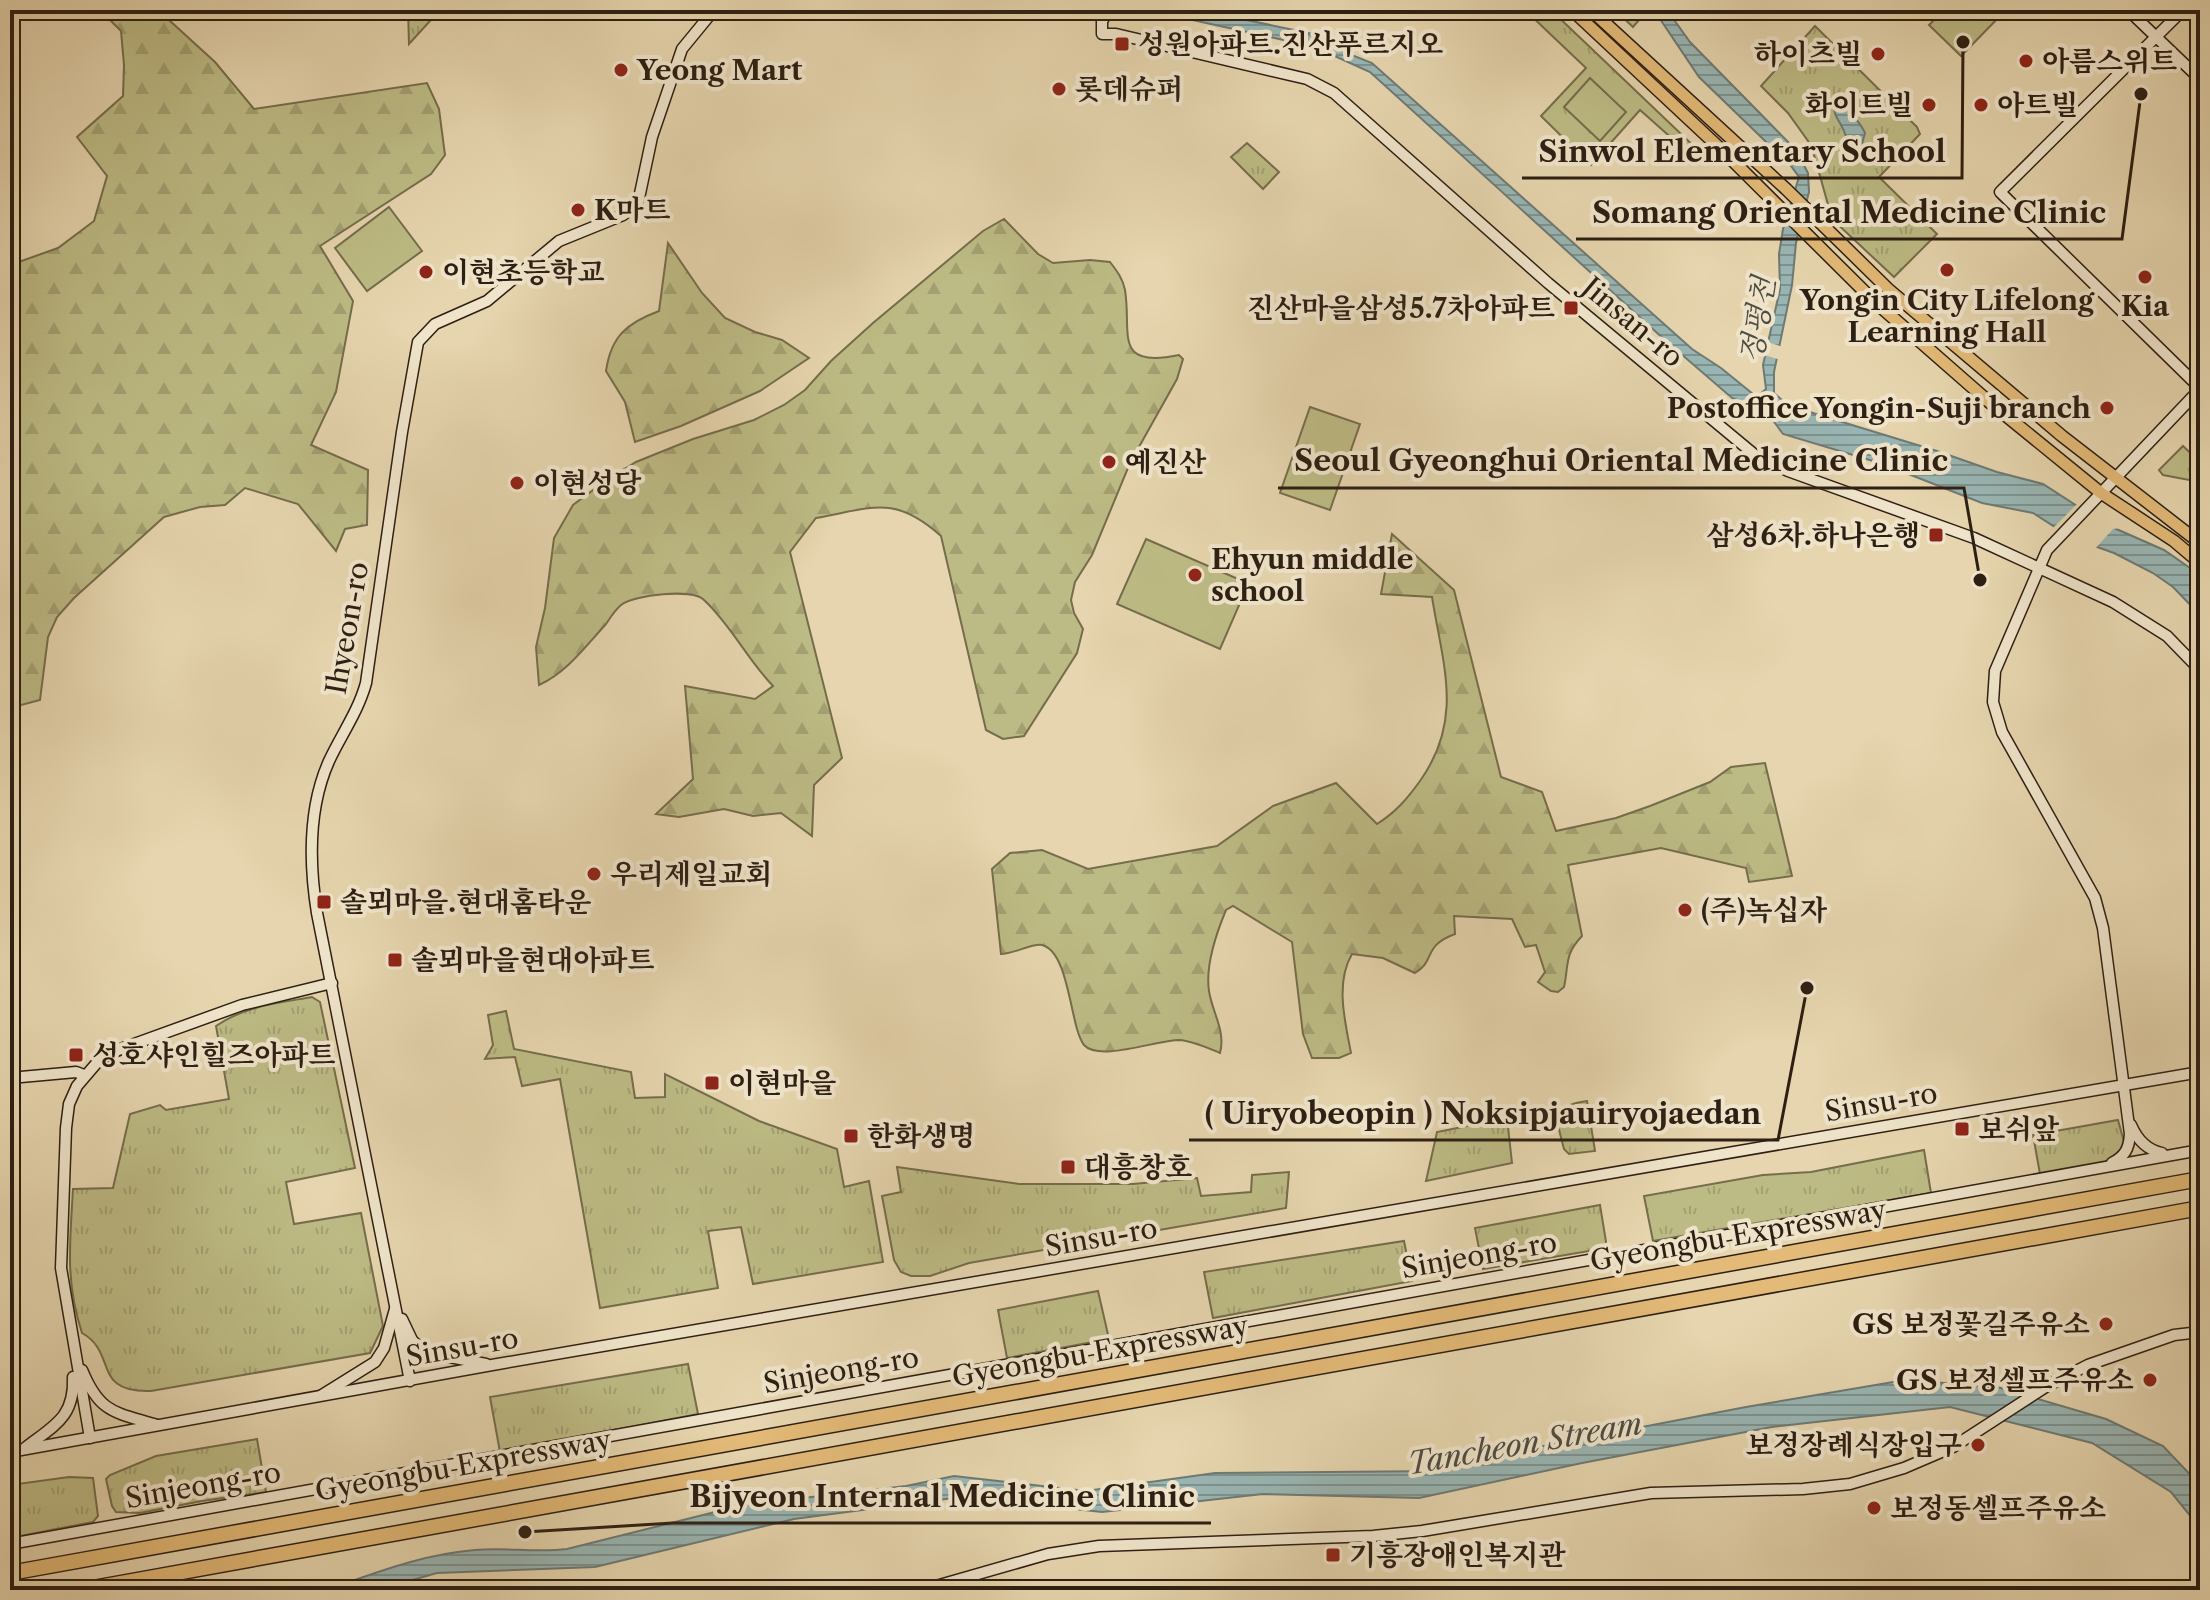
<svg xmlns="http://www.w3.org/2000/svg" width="2210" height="1600" font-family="'Libre Caslon Text','Noto Serif KR',serif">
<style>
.grass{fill:url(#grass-tufts);stroke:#756d4c;stroke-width:2}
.forest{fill:url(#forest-firs);stroke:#756d4c;stroke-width:2}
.pitch{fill:#bdbb85;stroke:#756d4c;stroke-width:2}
.water{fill:url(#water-rules);stroke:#6e7a74;stroke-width:2}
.pier{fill:#e6d5ae}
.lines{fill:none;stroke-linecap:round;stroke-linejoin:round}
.secondary-casing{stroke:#2d1f13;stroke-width:13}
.primary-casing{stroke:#2d1f13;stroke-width:14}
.highway-casing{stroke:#2d1f13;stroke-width:17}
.secondary{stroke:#efe4ca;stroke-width:10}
.primary{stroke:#e3ba77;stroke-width:11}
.highway{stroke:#e3ba77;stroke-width:14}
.poi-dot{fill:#8f2418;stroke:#efe4ca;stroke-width:3}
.labels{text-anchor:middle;stroke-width:8;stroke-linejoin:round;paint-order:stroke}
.poi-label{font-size:28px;font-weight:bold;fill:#2d1f13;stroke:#efe4ca;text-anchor:start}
.street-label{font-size:28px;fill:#2d1f13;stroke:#efe4ca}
.water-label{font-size:30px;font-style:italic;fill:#4d4c43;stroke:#efe4ca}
.leader{fill:none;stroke:#2d1f13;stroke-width:3}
.callout-dot{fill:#2d1f13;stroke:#efe4ca;stroke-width:3}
.callout-label{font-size:30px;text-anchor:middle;font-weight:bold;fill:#2d1f13;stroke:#efe4ca;stroke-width:8;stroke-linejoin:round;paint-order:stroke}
</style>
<defs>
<pattern id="grass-tufts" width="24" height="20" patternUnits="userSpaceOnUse" patternTransform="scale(2)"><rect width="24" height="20" fill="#bdbb85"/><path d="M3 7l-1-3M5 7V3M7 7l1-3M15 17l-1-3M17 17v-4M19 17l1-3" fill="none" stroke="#a3a072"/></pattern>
<pattern id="forest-firs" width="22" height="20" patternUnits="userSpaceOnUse" patternTransform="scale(2)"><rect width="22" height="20" fill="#bdbb85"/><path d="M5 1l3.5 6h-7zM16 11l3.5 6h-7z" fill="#a3a072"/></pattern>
<pattern id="water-rules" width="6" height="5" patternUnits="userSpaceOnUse" patternTransform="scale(2)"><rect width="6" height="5" fill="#99b6b4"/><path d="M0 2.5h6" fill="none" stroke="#7d9391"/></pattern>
</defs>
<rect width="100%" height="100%" fill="#e6d5ae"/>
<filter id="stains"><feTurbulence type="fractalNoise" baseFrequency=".0025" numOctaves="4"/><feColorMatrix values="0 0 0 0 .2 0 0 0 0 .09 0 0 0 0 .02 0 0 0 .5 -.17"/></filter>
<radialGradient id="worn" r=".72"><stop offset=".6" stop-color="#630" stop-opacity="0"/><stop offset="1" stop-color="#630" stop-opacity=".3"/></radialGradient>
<g class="grass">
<path d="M 408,10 L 440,10 L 409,44 Z"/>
<path d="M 1525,10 L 1551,10 L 1701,153 L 1695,159 L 1640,110 L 1591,165 L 1541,116 L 1586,68 Z"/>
<path d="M 1615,10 L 1642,10 L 1645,13 L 1633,27 Z"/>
<path d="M 1815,26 L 1917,127 L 1920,134 L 1879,177 L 1937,234 L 1894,277 L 1832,219 L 1815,158 L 1808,141 L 1788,113 L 1761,86 Z"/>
<path d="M 1247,143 L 1279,172 L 1263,189 L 1231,157 Z"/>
<path d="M 2183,446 L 2200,462 L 2200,468 L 2189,480 L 2163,475 L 2159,470 Z"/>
<path d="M 312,997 L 320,1002 L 355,1168 L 286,1182 L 294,1224 L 361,1213 L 383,1326 L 370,1353 L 151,1391 C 91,1393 118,1353 82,1333 C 65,1282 70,1242 73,1189 L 113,1188 L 130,1114 L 160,1105 L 166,1110 L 229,1099 L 216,1026 C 245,1006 278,1003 312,997 Z"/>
<path d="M 506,1011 L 514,1049 L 631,1072 L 635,1098 L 665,1097 L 665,1074 L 759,1121 L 837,1149 L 844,1187 L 869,1181 L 883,1262 L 753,1284 L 741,1227 L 708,1231 L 718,1288 L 600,1308 L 560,1079 L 522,1086 L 515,1057 L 485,1059 L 493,1045 L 488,1015 Z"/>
<path d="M 1587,1101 L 1595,1151 L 1569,1154 L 1564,1149 C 1556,1118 1550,1106 1587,1101 Z"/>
<path d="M 1507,1118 L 1512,1163 L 1426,1181 L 1437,1132 Z"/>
<path d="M 2118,1120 L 2126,1149 L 2110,1161 L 2040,1174 L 2033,1135 Z"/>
<path d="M 1924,1150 L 1931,1193 L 1653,1241 L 1644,1196 L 1763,1175 L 1811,1172 Z"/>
<path d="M 897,1167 L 1019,1184 L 1133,1184 L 1197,1178 L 1201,1196 L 1251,1192 L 1252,1175 L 1289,1172 L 1286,1208 L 969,1263 L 930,1276 L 911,1276 L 901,1272 L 894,1260 L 882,1196 L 901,1192 Z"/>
<path d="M 1600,1205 L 1607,1248 L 1483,1269 L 1475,1228 Z"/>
<path d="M 1404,1241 L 1412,1281 L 1213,1318 L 1204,1272 Z"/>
<path d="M 1098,1291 L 1109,1339 L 1007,1358 L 998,1310 Z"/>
<path d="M 688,1364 L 698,1414 L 500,1452 L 490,1397 Z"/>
<path d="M 257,1439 L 266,1492 L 202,1501 L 140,1513 L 116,1512 L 112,1506 L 106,1479 L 110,1475 L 156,1456 Z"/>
<path d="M 69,1477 L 93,1478 L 98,1516 L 93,1522 L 10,1538 L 10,1485 Z"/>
</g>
<g class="forest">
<path d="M 100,10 L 158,10 L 215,62 L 254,109 L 427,83 L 439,109 L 445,155 L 431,174 L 320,246 L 353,301 L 336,392 L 311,445 L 368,470 L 367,525 L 345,529 L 336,551 L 298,504 L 245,488 L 225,505 L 200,507 L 164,517 L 74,598 L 57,617 L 48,637 L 40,700 L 10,708 L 10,261 L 13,264 L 58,248 L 94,221 L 107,176 L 77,137 L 123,96 L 124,65 L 121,31 Z"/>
<path d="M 1004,219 L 1038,254 L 1053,263 L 1090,260 L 1110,262 C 1117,271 1123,279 1125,290 C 1132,333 1112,369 1179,355 L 1183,359 L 1177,379 L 1130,463 L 1092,555 L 1075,582 L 1071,600 L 1074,613 L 1083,629 L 1077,653 L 1024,736 L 1003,739 L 986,730 L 941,536 C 894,494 873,508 816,518 L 790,552 L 842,758 L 814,785 L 812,836 L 781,813 L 753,816 L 724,809 L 679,817 L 656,814 L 693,779 L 685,686 L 755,699 L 773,686 C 747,659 731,625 704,600 C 692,588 634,595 621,605 C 615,610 610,618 606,624 C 585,647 567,672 539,685 L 536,647 L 545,608 L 554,538 L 573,505 L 608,479 L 636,462 L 693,439 L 754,420 L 784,405 L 805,390 L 831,361 L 873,323 L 983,231 Z"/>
<path d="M 668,243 L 702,293 L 725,318 L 755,332 L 782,340 L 809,358 L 760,391 L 681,426 L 635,442 L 625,402 L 606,371 C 611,336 627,323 659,311 Z"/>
<path d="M 1392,534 L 1454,590 L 1501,777 L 1542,792 L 1556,831 L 1616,818 L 1650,806 L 1710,782 L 1731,767 L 1765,763 L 1792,876 L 1749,882 L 1746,868 L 1661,848 L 1568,865 L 1582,936 C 1564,955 1569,964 1564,987 L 1558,992 L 1551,991 L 1538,982 L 1545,972 L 1536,945 L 1525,947 L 1512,919 L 1454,916 L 1455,934 C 1422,946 1436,961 1415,973 L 1383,958 L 1352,954 C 1335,983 1345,1021 1351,1053 L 1339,1058 L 1312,1058 L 1303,1034 L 1292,942 L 1233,906 L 1226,910 C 1216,934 1205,965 1209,991 C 1212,1012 1226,1031 1220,1053 C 1208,1048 1193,1041 1179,1040 C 1157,1040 1099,1062 1084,1045 C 1070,1028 1070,952 1042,945 C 1032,943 1014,954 1001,954 L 992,869 L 1010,853 L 1042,850 L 1088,869 L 1217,846 L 1273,806 L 1336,783 L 1377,824 C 1396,812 1407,799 1420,781 C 1464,719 1443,666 1432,597 L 1381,594 Z"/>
</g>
<g class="pitch">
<path d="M 1944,10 L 2002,10 L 2004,12 L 1961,56 L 1929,25 Z"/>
<path d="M 1590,78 L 1626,112 L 1600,141 L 1564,107 Z"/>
<path d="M 389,207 L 422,251 L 367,291 L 335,248 Z"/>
<path d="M 1310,407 L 1360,424 L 1330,510 L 1280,493 Z"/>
<path d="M 1146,539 L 1245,582 L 1247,587 L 1220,649 L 1117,604 Z"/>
</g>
<g class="water">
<path d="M 1147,10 L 1199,10 L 1313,34 L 1331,39 L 1349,54 L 1372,63 L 1692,349 L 1721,368 L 1753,394 L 1760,394 L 1766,389 L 1763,365 L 1780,289 L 1779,254 L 1783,229 L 1799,177 L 1791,166 L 1699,77 L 1654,10 L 1667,10 L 1690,42 L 1796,150 L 1808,173 L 1809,192 L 1796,243 L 1792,285 L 1774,372 L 1774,393 L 1782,400 L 1803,410 L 1937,451 L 1997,472 L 2043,484 L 2105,524 L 2164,550 L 2200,575 L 2200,615 L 2173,587 L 2153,573 L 2114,553 L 2072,538 L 2033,513 L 1982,503 L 1883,464 L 1783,434 L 1766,411 L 1732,398 L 1666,341 L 1370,72 L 1315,47 Z"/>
<path d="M 1837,101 L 1848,105 C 1853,118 1861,123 1865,133 L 1862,144 L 1855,149 L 1850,147 C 1846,141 1846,133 1842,127 C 1837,116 1831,114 1837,101 Z"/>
<path d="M 1905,1380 L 1997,1387 L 2106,1419 L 2163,1446 L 2200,1485 L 2200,1528 L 2171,1492 L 2092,1443 L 1950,1407 L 1772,1427 L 1582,1463 L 1419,1498 L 1263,1494 L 1102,1512 L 961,1497 L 794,1519 L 595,1567 L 437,1573 L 377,1590 L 326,1590 C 375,1573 423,1554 475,1550 C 506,1547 536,1553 567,1549 L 743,1505 L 906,1486 L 954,1476 L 1086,1491 L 1215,1473 L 1443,1471 L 1528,1449 L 1746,1407 Z"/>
</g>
<g class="pier">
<path d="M 1764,341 L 1783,347 L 1781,360 L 1761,354 Z"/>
<path d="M 2079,502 L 2121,528 L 2113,529 L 2094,550 L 2070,542 L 2051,530 Z"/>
</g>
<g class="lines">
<defs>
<g id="secondary">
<path d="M 1109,10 L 1102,21 L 1102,34 L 1116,34 L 1307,79 L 1334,93 L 1548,283 L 1755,455 L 1788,471 L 1974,538 L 2113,602 L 2167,636 L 2200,670"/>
<path d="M 2128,10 L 2200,79"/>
<path d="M 2183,10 L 2000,192 L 2200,388"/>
<path d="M 10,1078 L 76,1072 L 84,1075"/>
<path d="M 2131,1125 C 2137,1139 2147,1150 2162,1153"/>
<path d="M 2112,1163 C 2125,1156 2129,1149 2130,1134 L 2103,928 L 2095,898 L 2002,732 L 1993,702 L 1995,671 L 2047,550 L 2200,389"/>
<path d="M 402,1319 L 412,1340 L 424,1352 L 486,1364"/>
<path d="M 82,1370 C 100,1414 115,1412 157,1425"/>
<path d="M 410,1381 L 317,913 C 309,863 308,808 329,761 C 341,735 358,712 366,683 L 402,432 L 418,342 L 435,324 L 487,301 L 559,241 L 623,215 L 638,203 L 652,137 L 682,49 L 714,10"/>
<path d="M 322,1395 L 375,1362 L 384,1348 L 395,1309"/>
<path d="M 90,1438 L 61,1268 L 66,1128 L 69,1104 L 77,1086 L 101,1058 L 123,1048 L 242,1005 L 332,983"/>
<path d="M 25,1448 C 53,1426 75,1418 73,1377"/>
<path d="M 10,1452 L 492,1365 L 2200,1072"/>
<path d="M 10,1544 L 2200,1150"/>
<path d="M 922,1590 L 1048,1554 L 1099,1546 L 1373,1536 L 1422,1531 L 1651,1493 L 1803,1489 L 1850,1484 L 1904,1468 L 1953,1447 L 2047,1386 L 2088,1365 L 2174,1335 L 2200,1332"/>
</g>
<g id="primary">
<path d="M 1572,10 L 1725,153 L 1875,302 L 1988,401 L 2101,493 L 2174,541 L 2200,563"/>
<path d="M 1591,10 L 1786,189 L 1888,289 L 2062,436 L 2200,543"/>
</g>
<g id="highway">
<path d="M 10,1573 L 2200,1179"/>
<path d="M 82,1590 L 2200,1208"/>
</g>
</defs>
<use href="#secondary" class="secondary-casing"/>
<use href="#primary" class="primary-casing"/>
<use href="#highway" class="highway-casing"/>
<use href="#secondary" class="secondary"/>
<use href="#primary" class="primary"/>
<use href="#highway" class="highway"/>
</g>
<g class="poi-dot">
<rect x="1114" y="36" width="16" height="16" rx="4"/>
<circle cx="1878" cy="54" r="8"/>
<circle cx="2026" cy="61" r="8"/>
<circle cx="621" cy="70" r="8"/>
<circle cx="1059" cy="89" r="8"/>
<circle cx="1929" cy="105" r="8"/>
<circle cx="1981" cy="105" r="8"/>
<circle cx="578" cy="210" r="8"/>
<circle cx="1947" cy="270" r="8"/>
<circle cx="426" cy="272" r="8"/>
<circle cx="2145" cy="277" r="8"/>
<rect x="1563" y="300" width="16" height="16" rx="4"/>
<circle cx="2107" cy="408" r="8"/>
<circle cx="1109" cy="462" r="8"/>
<circle cx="517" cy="483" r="8"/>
<rect x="1928" y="527" width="16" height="16" rx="4"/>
<circle cx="1195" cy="575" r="8"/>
<circle cx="594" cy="874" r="8"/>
<rect x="316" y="894" width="16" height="16" rx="4"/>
<circle cx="1685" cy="910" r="8"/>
<rect x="387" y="952" width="16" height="16" rx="4"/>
<rect x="68" y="1047" width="16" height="16" rx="4"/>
<rect x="704" y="1075" width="16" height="16" rx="4"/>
<rect x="1954" y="1121" width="16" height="16" rx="4"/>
<rect x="843" y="1128" width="16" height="16" rx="4"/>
<rect x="1060" y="1159" width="16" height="16" rx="4"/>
<circle cx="2106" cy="1324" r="8"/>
<circle cx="2150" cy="1380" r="8"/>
<circle cx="1978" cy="1445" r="8"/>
<circle cx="1874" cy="1508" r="8"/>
<rect x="1325" y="1547" width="16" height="16" rx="4"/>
</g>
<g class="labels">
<g class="poi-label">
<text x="1138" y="54">성원아파트.진산푸르지오</text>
<text x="1862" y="64" text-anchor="end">하이츠빌</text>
<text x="2042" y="71">아름스위트</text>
<text x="637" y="80">Yeong Mart</text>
<text x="1075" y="99">롯데슈퍼</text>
<text x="1913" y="115" text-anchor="end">화이트빌</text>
<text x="1997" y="115">아트빌</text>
<text x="594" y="220">K마트</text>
<text x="442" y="282">이현초등학교</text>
<text x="1947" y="310" text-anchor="middle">Yongin City Lifelong<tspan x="1947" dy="32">Learning Hall</tspan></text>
<text x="2145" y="316" text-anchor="middle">Kia</text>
<text x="1555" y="318" text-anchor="end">진산마을삼성5.7차아파트</text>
<text x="2091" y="418" text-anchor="end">Postoffice Yongin-Suji branch</text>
<text x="1125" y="472">예진산</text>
<text x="533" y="493">이현성당</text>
<text x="1920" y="545" text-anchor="end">삼성6차.하나은행</text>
<text x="1211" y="569">Ehyun middle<tspan x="1211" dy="32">school</tspan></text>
<text x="610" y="884">우리제일교회</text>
<text x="340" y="912">솔뫼마을.현대홈타운</text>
<text x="1701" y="920">(주)녹십자</text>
<text x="411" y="970">솔뫼마을현대아파트</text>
<text x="92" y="1065">성호샤인힐즈아파트</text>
<text x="728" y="1093">이현마을</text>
<text x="1978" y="1139">보쉬앞</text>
<text x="867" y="1146">한화생명</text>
<text x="1084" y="1177">대흥창호</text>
<text x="2090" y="1334" text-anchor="end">GS 보정꽃길주유소</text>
<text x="2134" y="1390" text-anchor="end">GS 보정셀프주유소</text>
<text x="1962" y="1455" text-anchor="end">보정장례식장입구</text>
<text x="1890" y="1518">보정동셀프주유소</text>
<text x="1349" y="1565">기흥장애인복지관</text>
</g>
<g class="street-label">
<text transform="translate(1633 322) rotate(40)" y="10">Jinsan-ro</text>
<text transform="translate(347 628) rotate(-80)" y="10">Ihyeon-ro</text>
<text transform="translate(1881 1102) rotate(-10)" y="10">Sinsu-ro</text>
<text transform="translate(1738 1235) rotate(-10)" y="10">Gyeongbu Expressway</text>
<text transform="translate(1101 1237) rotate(-10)" y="10">Sinsu-ro</text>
<text transform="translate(1479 1255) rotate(-10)" y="10">Sinjeong-ro</text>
<text transform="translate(462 1347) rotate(-10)" y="10">Sinsu-ro</text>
<text transform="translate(1100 1351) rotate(-10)" y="10">Gyeongbu Expressway</text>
<text transform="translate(841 1370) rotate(-10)" y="10">Sinjeong-ro</text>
<text transform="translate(463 1465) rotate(-10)" y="10">Gyeongbu Expressway</text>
<text transform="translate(203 1485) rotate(-10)" y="10">Sinjeong-ro</text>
</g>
<g class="water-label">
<text transform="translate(1758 320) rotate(-81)" y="10">정평천</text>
<text transform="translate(1525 1444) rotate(-10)" y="10">Tancheon Stream</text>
</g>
</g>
<path class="leader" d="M1963 42L1962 178H1522M2141 94L2122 239H1576M1980 580L1964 488H1278M1807 988L1778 1140H1189M525 1532L673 1523H1211"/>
<g class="callout-dot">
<circle cx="1963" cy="42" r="8"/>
<circle cx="2141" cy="94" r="8"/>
<circle cx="1980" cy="580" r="8"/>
<circle cx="1807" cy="988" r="8"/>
<circle cx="525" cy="1532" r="8"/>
</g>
<g class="callout-label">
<text x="1742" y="162">Sinwol Elementary School</text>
<text x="1849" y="223">Somang Oriental Medicine Clinic</text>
<text x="1621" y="471">Seoul Gyeonghui Oriental Medicine Clinic</text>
<text x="1483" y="1124">( Uiryobeopin ) Noksipjauiryojaedan</text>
<text x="942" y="1507">Bijyeon Internal Medicine Clinic</text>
</g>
<rect width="2210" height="1600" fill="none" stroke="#e6d5ae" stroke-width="40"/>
<rect x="12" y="12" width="2186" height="1576" fill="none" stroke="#2d1f13" stroke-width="4"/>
<rect x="20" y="20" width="2170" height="1560" fill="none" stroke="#2d1f13" stroke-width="2"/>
<rect width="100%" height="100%" filter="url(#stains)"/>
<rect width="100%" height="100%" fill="url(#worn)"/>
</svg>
